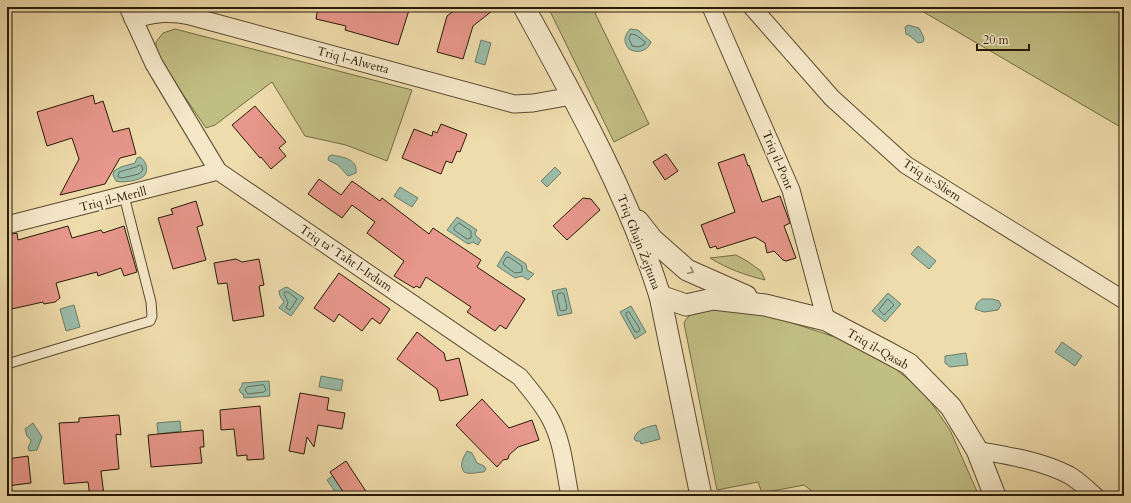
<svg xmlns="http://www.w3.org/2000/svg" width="1131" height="503" font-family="Cardo,serif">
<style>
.green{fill:#c1be84;stroke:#746c46}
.water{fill:#9abca8;stroke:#6c7c68}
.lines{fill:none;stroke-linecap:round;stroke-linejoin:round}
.shore{stroke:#616c58;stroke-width:1}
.building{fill:#e7978b;stroke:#281b07}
.service-casing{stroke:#5a4b30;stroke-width:11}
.minor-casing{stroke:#5a4b30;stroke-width:19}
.tertiary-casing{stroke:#5a4b30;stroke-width:23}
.path{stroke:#281b07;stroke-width:2.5;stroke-dasharray:3 2;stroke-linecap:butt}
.service{stroke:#f5e8c9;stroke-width:9}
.minor{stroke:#f5e8c9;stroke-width:17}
.tertiary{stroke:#f5e8c9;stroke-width:21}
.oneway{stroke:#998c72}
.labels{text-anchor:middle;stroke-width:3;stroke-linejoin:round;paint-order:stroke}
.street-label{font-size:12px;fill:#281b07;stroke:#f5e8c9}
</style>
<rect width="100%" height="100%" fill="#efdcac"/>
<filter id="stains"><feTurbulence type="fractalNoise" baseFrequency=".005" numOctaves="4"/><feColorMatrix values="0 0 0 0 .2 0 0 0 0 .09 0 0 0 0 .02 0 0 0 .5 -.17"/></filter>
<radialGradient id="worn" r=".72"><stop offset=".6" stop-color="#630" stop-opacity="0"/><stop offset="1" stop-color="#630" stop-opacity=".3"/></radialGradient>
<g class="green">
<path d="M 548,7 L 606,7 L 595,13 L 649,124 L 614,142 Z"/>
<path d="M 915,7 L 1124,7 L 1124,129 Z"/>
<path d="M 175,29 L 412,90 L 387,161 L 346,145 L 305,136 L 272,82 L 215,125 L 206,128 L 156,55 L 156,42 L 163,33 Z"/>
<path d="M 736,255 L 747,261 L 761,271 L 765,280 C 745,275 728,269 710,258 Z"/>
<path d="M 711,305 L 759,312 L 844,340 L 888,363 L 908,379 L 930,401 L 950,430 L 979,496 L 818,496 L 804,485 L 762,493 L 758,482 L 717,490 L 684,323 C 689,312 701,309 711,305 Z"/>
</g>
<g class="water">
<path d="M 908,25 L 919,28 L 924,38 L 923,42 L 918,43 L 910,36 L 906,34 L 905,27 Z"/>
<path d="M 630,29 L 638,30 L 651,42 C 648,51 637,54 629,49 C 623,42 624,36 630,29 Z"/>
<path d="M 481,40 L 491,43 L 485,65 L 475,62 Z"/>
<path d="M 332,155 C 343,157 358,159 356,173 L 348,176 L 338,165 L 328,160 L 329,156 Z"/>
<path d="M 140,157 C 147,161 150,174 141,178 C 136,181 120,183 116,181 L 113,175 L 114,171 L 121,167 L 135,163 L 137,158 Z"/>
<path d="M 555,167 L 561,173 L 547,187 L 541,181 Z"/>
<path d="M 400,187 L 418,198 L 412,207 L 394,196 Z"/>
<path d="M 457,217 L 477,230 L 475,233 L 476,236 L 481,240 L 478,245 L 473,242 L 468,244 L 447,230 Z"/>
<path d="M 918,246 L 936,261 L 929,269 L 911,254 Z"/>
<path d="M 506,251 L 526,264 L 527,270 L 534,274 L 528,280 L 522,276 L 515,278 L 497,266 Z"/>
<path d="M 287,287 L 304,298 L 291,316 L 279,308 L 284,302 L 280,296 L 279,291 L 284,288 Z"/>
<path d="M 566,288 L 572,313 L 558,316 L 552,291 Z"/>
<path d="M 888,293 L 901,304 L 885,322 L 872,311 Z"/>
<path d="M 982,299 L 992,299 L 999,301 L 1001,305 L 998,310 L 984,312 L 975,309 L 977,303 Z"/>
<path d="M 74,305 L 80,327 L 66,331 L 60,309 Z"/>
<path d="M 631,306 L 646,332 L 635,339 L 620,312 Z"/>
<path d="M 1062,342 L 1082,356 L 1075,366 L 1055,352 Z"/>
<path d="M 966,353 L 968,365 L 950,367 L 945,363 L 945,356 Z"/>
<path d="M 321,376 L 343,380 L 341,391 L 319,387 Z"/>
<path d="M 269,381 L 270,396 L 244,398 L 243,394 L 241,393 L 239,390 L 242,386 L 242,383 Z"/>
<path d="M 180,421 L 181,431 L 158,434 L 157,423 Z"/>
<path d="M 33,423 L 42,437 L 37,450 L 29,451 L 28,447 L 30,444 L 31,440 L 27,436 L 25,429 Z"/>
<path d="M 656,425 L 660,439 L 641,444 L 640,441 L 636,441 L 634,439 C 636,429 647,427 656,425 Z"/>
<path d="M 467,451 L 472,453 L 477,463 L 484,466 L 486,469 L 484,472 C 478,472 470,475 464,472 C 459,465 463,458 467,451 Z"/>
<path d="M 335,474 L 348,496 L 338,496 L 327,480 Z"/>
</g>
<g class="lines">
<g class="shore">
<path d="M 631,34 L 636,35 L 645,42 L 645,44 L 639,47 L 632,46 L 629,39 Z"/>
<path d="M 140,165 L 142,166 L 143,170 L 139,174 L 122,178 L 118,177 L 119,172 L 136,167 Z"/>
<path d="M 459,223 L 471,231 L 471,238 L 467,239 L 454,230 L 454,228 Z"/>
<path d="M 509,257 L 522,266 L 522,272 L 515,273 L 504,265 L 503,263 L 506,258 Z"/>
<path d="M 285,292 L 288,292 L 297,299 L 290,310 L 286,308 L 288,302 L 284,294 Z"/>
<path d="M 562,293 L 564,294 L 567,308 L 566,310 L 562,311 L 560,310 L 557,296 L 558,294 Z"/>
<path d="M 888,299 L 894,305 L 884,315 L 879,310 Z"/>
<path d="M 629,312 L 640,329 L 638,332 L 635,332 L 626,315 L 626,313 Z"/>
<path d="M 264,385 L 266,390 L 264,392 L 248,394 L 245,390 L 247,387 Z"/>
</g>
</g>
<g class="building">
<path d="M 318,7 L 410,7 L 398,45 L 345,30 L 346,26 L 316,19 Z"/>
<path d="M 459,7 L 497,7 L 473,26 L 463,59 L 437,52 L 447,16 Z"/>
<path d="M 93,95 L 95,104 L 103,101 L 113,132 L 129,128 L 136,154 L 120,158 L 105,184 L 60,195 L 79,159 L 72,138 L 47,146 L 37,112 Z"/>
<path d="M 255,106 L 286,142 L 279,148 L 286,156 L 271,169 L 261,157 L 260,158 L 232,125 Z"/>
<path d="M 441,124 L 467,134 L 460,152 L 457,151 L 452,163 L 446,161 L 441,174 L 402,158 L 414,129 L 432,136 L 433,131 L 437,133 Z"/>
<path d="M 666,154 L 678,171 L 665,180 L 653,162 Z"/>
<path d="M 744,154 L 748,166 L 749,165 L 762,202 L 780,196 L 790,223 L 784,226 L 796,258 L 786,261 L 783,260 L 774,251 L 767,253 L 765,243 L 755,237 L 717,249 L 716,246 L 710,248 L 701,225 L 735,212 L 718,163 Z"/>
<path d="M 319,179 L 341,195 L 352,181 L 380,201 L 382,198 L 429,234 L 433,228 L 481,260 L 477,267 L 525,299 L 506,329 L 500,325 L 495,331 L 467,312 L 471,307 L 426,277 L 420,288 L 416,286 L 414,288 L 394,276 L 404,261 L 367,233 L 375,222 L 352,205 L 342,218 L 308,194 Z"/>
<path d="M 583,198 L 591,199 L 600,210 L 567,240 L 553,226 Z"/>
<path d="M 196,201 L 203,225 L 197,227 L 206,260 L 173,269 L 158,218 L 173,214 L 171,209 Z"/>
<path d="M 68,226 L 72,238 L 101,230 L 103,233 L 124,226 L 137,272 L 124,276 L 121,268 L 98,276 L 97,272 L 56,283 L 60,298 L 55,302 L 44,304 L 43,302 L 7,310 L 7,235 L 17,233 L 18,240 Z"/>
<path d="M 236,259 L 242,262 L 259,259 L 264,285 L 259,286 L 264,316 L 233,321 L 227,283 L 218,284 L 214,263 Z"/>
<path d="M 339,273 L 390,309 L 380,324 L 372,318 L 362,331 L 339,314 L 334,322 L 314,308 Z"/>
<path d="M 417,332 L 444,353 L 446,361 L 459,358 L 468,395 L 440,401 L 437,389 L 397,359 Z"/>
<path d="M 300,393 L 329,398 L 327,410 L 345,413 L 342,429 L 318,425 L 314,447 L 307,437 L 304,454 L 289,451 Z"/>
<path d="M 482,399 L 509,428 L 532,420 L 539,440 L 518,447 L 509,455 L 508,459 L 503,460 L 497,467 L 456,425 Z"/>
<path d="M 260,406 L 264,459 L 247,460 L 247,455 L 237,456 L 234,429 L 221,430 L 220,410 Z"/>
<path d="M 119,415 L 121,435 L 116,434 L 119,469 L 101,471 L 104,496 L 90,496 L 88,482 L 64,484 L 59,423 L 79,422 L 79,418 Z"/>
<path d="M 203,430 L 204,447 L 200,447 L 202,463 L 151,467 L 148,435 Z"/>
<path d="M 28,456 L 31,483 L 7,486 L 7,459 Z"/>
<path d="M 346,461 L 369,496 L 346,496 L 330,472 Z"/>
</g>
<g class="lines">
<defs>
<path id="service" d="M 7,364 L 150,321 L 152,316 L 151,302 L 124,196"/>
<g id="minor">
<path d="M 128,7 L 154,64 L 218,171 L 520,377 C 531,391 543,404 551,420 C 563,443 565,471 570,496"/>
<path d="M 711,7 L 791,190 L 826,320"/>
<path d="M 752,7 L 832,98 L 906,165 L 1124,300"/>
<path d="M 133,19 C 156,14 167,11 190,16 L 514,104 L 533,103 L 572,96"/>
<path d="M 7,225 L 218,171"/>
<path d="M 977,450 C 1008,456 1040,460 1069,475 C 1078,480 1087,489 1095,496"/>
</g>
<g id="tertiary">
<path d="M 524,7 C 575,100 628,194 660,296 L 701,496"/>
<path d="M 638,221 L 652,239 L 687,270 L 746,296"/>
<path d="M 660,296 L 686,305 L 713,299 L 765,305 L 826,320 L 887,352 L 909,364 L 951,407 L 977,450 L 995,496"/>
</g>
</defs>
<use href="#service" class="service-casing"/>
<use href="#minor" class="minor-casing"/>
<use href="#tertiary" class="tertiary-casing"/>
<path class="path" d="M 7,8 L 20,11 L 33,7"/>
<use href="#service" class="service"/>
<use href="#minor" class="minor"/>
<use href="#tertiary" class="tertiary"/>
</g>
<defs><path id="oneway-chevron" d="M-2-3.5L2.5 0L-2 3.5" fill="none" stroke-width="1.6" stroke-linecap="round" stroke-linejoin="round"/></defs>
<use class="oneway" href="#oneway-chevron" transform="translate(691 271) rotate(26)"/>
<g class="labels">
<g class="street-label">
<text transform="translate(353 60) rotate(15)" y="4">Triq l-Alwetta</text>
<text transform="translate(778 160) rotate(67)" y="4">Triq il-Pont</text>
<text transform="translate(932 180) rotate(33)" y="4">Triq is-Sliem</text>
<text transform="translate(113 199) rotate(-14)" y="4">Triq il-Merill</text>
<text transform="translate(639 242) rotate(69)" y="4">Triq Għajn Żejtuna</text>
<text transform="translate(346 258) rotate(34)" y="4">Triq ta' Taħt l-Irdum</text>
<text transform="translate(878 349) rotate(30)" y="4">Triq il-Qasab</text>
</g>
</g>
<rect width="1131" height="503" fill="none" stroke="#efdcac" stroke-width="24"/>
<rect x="8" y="8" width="1115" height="487" fill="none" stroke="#281b07" stroke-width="2"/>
<rect x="12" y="12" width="1107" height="479" fill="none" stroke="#281b07"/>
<path d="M977 44v6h52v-6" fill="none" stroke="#281b07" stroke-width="2"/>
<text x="983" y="44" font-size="12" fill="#281b07" stroke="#f5e8c9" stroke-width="3" paint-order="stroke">20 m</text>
<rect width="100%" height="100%" filter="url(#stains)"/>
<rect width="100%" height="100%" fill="url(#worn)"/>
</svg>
